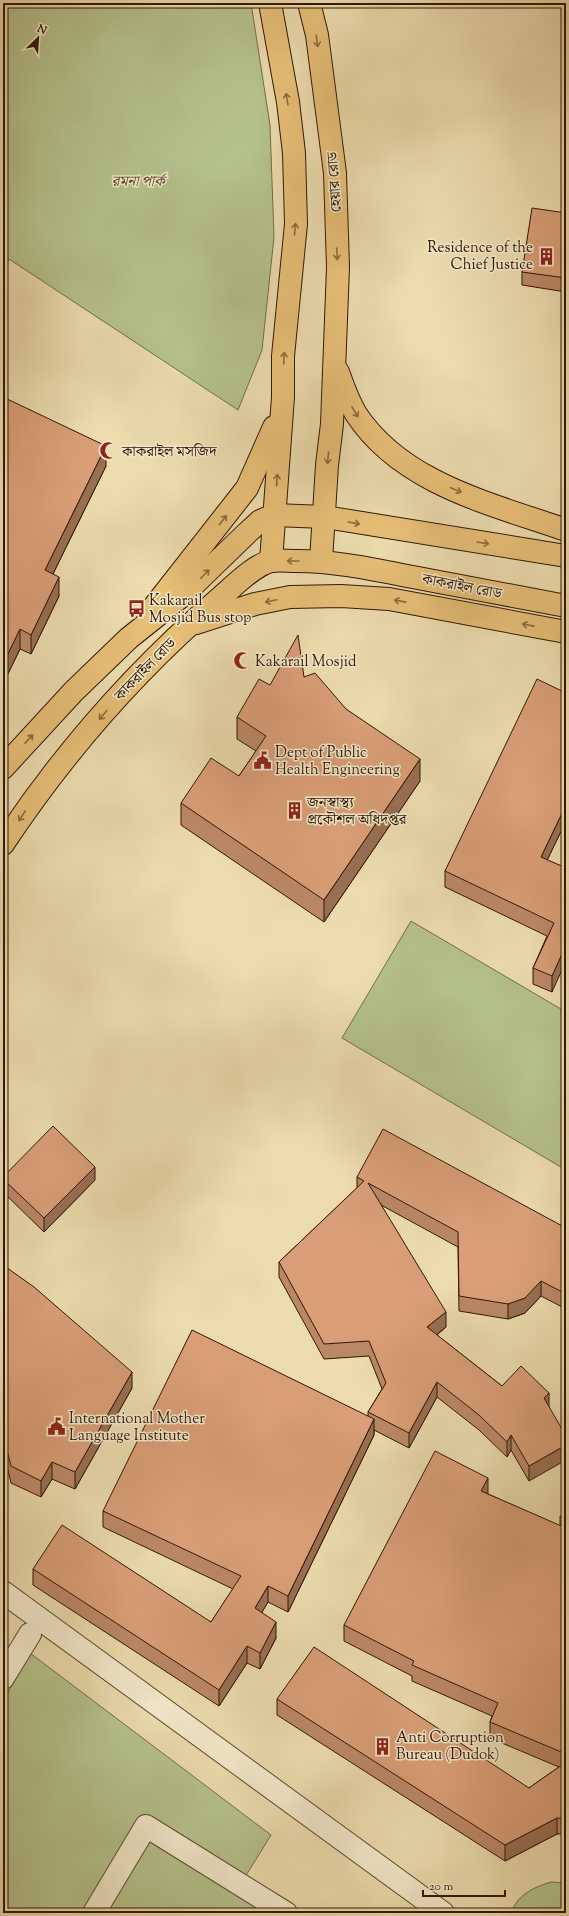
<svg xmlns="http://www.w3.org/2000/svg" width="569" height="1916" font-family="'Sorts Mill Goudy','Noto Serif Bengali',serif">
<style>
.green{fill:#b5c18b;stroke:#746c47}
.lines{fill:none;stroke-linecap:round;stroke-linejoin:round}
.minor-casing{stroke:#60472e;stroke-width:24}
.major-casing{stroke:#321603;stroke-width:24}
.minor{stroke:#f2e8ca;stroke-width:22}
.major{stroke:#e6be76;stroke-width:22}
.wall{fill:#b86;stroke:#321603}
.shaded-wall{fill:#986f53;stroke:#321603}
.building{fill:#d99e77;stroke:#321603}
.oneway{stroke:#8c6a3c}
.labels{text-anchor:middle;stroke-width:3;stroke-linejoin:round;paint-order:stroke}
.park-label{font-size:15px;font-style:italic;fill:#59492c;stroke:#f2e8ca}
.street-label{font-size:15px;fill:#321603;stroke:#f2e8ca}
.poi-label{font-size:15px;fill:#321603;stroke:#f2e8ca;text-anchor:start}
</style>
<rect width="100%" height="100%" fill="#ebdbad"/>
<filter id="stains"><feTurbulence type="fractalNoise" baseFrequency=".005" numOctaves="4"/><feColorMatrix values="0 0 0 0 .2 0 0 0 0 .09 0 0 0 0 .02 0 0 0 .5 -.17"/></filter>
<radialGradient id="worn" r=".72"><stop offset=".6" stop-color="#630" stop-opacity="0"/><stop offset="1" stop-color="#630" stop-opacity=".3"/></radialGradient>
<g class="green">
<path d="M 3,3 L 251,3 L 270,125 L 274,237 L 262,350 L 238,410 L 9,259 L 3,270 Z"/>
<path d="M 411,921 L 566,1012 L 566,1170 L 342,1038 Z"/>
<path d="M 30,1653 L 271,1835 L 245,1877 L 143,1815 L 83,1913 L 3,1913 L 3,1701 Z"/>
<path d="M 149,1838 L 270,1913 L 102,1913 Z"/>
<path d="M 551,1882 L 566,1883 L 566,1913 L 511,1913 C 517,1895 534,1887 551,1882 Z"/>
</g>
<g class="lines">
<defs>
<g id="minor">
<path d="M 3,1592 L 443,1913"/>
<path d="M 3,1678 L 30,1634"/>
<path d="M 94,1913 L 146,1826 L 286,1913"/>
</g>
<g id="major">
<path d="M 270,3 L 288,102 L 294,153 L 296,224 L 283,356 L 283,397 L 271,561"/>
<path d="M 309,3 L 317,35 L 335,173 L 338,267 L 332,424 L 327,465 L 321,561"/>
<path d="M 338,372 C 343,386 348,401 356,414 C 402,484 492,504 566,530"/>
<path d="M 153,608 L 247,488 L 274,427"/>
<path d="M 196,623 L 255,604 L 290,597 L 341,596 L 389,599 L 566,632"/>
<path d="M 3,768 L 74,691 L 129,638 L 183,595 L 248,532 L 260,521 L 274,515 L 325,517 L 566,556"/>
<path d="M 3,844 C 64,752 137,669 221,597 C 234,586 254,565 271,561 C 279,560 288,561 296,561 C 332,561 367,568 402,575 C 457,585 511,596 566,606"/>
</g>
</defs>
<use href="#minor" class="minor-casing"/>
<use href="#major" class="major-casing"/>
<use href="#minor" class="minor"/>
<use href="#major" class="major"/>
</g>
<g class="wall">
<path d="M 566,213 L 566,292 L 522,285 L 522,272 Z"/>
<path d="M 3,397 L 106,466 L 53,574 L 59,596 L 31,654 L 20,649 L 3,684 Z"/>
<path d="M 304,677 L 346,709 L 420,781 L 324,922 L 181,825 L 181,803 L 239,776 L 256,751 L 237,739 L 237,717 L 270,685 Z"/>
<path d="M 566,693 L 566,821 L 547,860 L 566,868 L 552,992 L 533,984 L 533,968 L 547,936 L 445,887 L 445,871 Z"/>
<path d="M 3,1177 L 95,1180 L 44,1232 L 3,1192 Z"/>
<path d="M 357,1177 L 566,1228 L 566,1309 L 541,1296 L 525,1313 L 508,1319 L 459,1311 L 458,1247 L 381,1205 L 446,1327 L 437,1335 L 502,1386 L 549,1393 L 529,1481 L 511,1450 L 507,1457 L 479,1430 L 437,1397 L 409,1448 L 374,1430 L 374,1435 L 288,1612 L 268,1602 L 262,1612 L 276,1638 L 260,1669 L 247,1663 L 219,1706 L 33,1585 L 33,1569 L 211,1622 L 233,1589 L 103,1527 L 103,1511 L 368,1416 L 368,1412 L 382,1389 L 369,1356 L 324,1359 L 279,1277 L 279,1262 L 357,1188 Z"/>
<path d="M 3,1265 L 132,1388 L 75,1489 L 52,1479 L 41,1497 L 11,1483 L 8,1470 L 3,1466 Z"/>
<path d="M 488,1494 L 560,1526 L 560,1516 L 566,1519 L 566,1834 L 557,1834 L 505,1861 L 277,1715 L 277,1699 L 529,1788 L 559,1767 L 490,1738 L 490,1722 L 492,1716 L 412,1681 L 412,1676 L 344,1641 L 344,1625 Z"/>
</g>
<g class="shaded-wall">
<path d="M 106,446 L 106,466 L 45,590 L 45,570 Z"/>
<path d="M 59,577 L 59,596 L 31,654 L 31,635 Z"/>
<path d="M 20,629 L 20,649 L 3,684 L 3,664 Z"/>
<path d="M 420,759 L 420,781 L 324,922 L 324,900 Z"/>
<path d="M 566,805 L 566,821 L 541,873 L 541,857 Z"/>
<path d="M 566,945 L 566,961 L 552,992 L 552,976 Z"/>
<path d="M 95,1167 L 95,1180 L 44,1232 L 44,1218 Z"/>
<path d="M 541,1281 L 541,1296 L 525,1313 L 508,1319 L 508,1304 Z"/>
<path d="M 446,1312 L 446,1327 L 427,1342 L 427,1327 Z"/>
<path d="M 132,1372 L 132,1388 L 75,1489 L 75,1472 Z"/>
<path d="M 437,1382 L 437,1397 L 409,1448 L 409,1433 Z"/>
<path d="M 549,1393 L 549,1408 L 544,1398 Z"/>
<path d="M 374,1419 L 374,1435 L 288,1612 L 288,1596 Z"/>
<path d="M 511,1435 L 511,1450 L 507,1457 L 507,1442 Z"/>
<path d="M 566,1445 L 566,1460 L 529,1481 L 529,1466 Z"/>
<path d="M 52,1462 L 52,1479 L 41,1497 L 41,1481 Z"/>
<path d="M 488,1478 L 488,1494 L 481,1491 Z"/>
<path d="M 268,1586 L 268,1602 L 255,1624 L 255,1608 Z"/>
<path d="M 276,1622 L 276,1638 L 260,1669 L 260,1653 Z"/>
<path d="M 247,1646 L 247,1663 L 219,1706 L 219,1690 Z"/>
<path d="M 557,1818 L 557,1834 L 505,1861 L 505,1845 Z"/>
</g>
<g class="building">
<path d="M 532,208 L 566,213 L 566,278 L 522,272 Z"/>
<path d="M 3,397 L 106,446 L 45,570 L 59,577 L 31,635 L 20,629 L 3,664 Z"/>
<path d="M 298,635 L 304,677 L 315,673 L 346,709 L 420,759 L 324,900 L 181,803 L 211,758 L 239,776 L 266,736 L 237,717 L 259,679 L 270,685 Z"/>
<path d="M 537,679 L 566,693 L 566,805 L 541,857 L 566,868 L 566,945 L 552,976 L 533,968 L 554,923 L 445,871 Z"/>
<path d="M 53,1126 L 95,1167 L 44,1218 L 3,1179 L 3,1177 Z"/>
<path d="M 383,1129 L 566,1228 L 566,1294 L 541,1281 L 525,1298 L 508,1304 L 459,1296 L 458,1232 L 368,1183 L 446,1312 L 427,1327 L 502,1386 L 521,1366 L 549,1393 L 544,1398 L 566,1436 L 566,1445 L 529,1466 L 511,1435 L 507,1442 L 479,1415 L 437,1382 L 409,1433 L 368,1412 L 386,1383 L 369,1341 L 324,1344 L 279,1262 L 364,1181 L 357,1177 Z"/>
<path d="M 3,1265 L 34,1287 L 132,1372 L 75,1472 L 52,1462 L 41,1481 L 11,1466 L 8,1454 L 3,1450 Z"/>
<path d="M 192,1330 L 374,1419 L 288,1596 L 268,1586 L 255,1608 L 276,1622 L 260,1653 L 247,1646 L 219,1690 L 33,1569 L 62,1525 L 211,1622 L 241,1576 L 103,1511 Z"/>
<path d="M 435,1451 L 488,1478 L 481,1491 L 566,1528 L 566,1754 L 490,1722 L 498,1703 L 412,1665 L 414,1661 L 344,1625 Z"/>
<path d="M 560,1516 L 566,1519 L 566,1526 Z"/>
<path d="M 314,1647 L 529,1788 L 566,1762 L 566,1819 L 557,1818 L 505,1845 L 277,1699 Z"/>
</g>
<defs><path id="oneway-shaft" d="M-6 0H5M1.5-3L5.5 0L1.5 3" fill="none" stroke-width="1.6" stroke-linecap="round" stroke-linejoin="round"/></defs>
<g class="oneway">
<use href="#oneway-shaft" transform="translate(317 41) rotate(82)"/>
<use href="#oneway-shaft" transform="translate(287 99) rotate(-99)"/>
<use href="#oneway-shaft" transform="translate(295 229) rotate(-85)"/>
<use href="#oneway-shaft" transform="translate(337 254) rotate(88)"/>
<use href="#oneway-shaft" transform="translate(284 358) rotate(-87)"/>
<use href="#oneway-shaft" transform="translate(355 412) rotate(59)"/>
<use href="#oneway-shaft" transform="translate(328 458) rotate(96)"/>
<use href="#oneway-shaft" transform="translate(277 480) rotate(-86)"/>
<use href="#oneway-shaft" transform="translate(456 490) rotate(23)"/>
<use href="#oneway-shaft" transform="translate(223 520) rotate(-52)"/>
<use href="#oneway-shaft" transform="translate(354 523) rotate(10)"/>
<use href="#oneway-shaft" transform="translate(483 543) rotate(9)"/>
<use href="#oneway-shaft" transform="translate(293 561) rotate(-180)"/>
<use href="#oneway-shaft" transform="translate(205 574) rotate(-45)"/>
<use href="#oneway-shaft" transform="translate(271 601) rotate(168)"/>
<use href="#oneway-shaft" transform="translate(400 601) rotate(-169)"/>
<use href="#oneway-shaft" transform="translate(528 625) rotate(-169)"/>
<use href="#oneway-shaft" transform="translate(103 715) rotate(131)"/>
<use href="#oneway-shaft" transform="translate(29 739) rotate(-47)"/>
<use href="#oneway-shaft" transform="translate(22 816) rotate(123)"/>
</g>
<defs>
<symbol id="building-bare" viewBox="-9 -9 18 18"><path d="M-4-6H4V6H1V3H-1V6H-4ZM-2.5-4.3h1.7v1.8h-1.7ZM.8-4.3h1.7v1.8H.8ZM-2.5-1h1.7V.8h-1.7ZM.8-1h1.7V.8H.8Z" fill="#8f2418" stroke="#f2e8ca" stroke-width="2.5" paint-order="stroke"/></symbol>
<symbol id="mosque-bare" viewBox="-9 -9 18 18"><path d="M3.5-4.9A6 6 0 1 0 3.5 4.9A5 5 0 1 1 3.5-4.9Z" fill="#8f2418" stroke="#f2e8ca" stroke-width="2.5" paint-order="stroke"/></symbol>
<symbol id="bus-bare" viewBox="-9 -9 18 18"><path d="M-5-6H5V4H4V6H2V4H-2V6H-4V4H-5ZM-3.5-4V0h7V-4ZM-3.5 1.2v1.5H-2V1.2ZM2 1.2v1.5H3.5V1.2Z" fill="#8f2418" stroke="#f2e8ca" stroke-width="2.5" paint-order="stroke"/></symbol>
<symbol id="civic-bare" viewBox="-9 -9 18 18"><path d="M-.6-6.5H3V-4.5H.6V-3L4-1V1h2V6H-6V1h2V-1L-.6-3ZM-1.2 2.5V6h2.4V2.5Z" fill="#8f2418" stroke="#f2e8ca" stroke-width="2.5" paint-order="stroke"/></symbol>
</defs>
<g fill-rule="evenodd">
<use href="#building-bare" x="534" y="244" width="25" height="25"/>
<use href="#mosque-bare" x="96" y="438" width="25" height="25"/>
<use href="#bus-bare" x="124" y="596" width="25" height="25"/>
<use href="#mosque-bare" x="230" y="648" width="25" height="25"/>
<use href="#civic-bare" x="250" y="748" width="25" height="25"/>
<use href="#building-bare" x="282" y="798" width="25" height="25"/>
<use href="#civic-bare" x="44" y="1414" width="25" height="25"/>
<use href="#building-bare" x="370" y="1734" width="25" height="25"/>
</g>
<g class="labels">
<g class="park-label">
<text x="138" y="186">রমনা পার্ক</text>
</g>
<g class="street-label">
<text transform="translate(334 182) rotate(-94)" y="5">হেয়ার রোড</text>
<text transform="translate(462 586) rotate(11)" y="5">কাকরাইল রোড</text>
<text transform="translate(145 669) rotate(-46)" y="5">কাকরাইল রোড</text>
</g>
<g class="poi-label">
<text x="533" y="252" text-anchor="end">Residence of the<tspan x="533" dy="17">Chief Justice</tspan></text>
<text x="122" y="456">কাকরাইল মসজিদ</text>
<text x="149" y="605">Kakarail<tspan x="149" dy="17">Mosjid Bus stop</tspan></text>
<text x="255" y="666">Kakarail Mosjid</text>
<text x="275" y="757">Dept of Public<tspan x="275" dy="17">Health Engineering</tspan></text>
<text x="307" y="807">জনস্বাস্থ্য<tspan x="307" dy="17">প্রকৌশল অধিদপ্তর</tspan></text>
<text x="69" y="1423">International Mother<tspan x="69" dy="17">Language Institute</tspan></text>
<text x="396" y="1742">Anti Corruption<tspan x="396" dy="17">Bureau (Dudok)</tspan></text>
</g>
</g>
<rect width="569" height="1916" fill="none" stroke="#ebdbad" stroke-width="16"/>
<rect x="4" y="4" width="561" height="1908" fill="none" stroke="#321603" stroke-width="2"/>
<rect x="8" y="8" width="553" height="1900" fill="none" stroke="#321603"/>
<g transform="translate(38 38) rotate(25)" stroke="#f2e8ca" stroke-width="3" paint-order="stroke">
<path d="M0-3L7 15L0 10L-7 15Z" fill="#321603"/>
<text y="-6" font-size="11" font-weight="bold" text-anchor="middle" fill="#321603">N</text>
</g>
<path d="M423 1890v6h82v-6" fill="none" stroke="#321603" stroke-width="2"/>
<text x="429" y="1890" font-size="12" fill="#321603" stroke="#f2e8ca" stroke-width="3" paint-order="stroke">20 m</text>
<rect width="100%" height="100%" filter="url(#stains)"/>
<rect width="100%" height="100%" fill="url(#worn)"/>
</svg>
